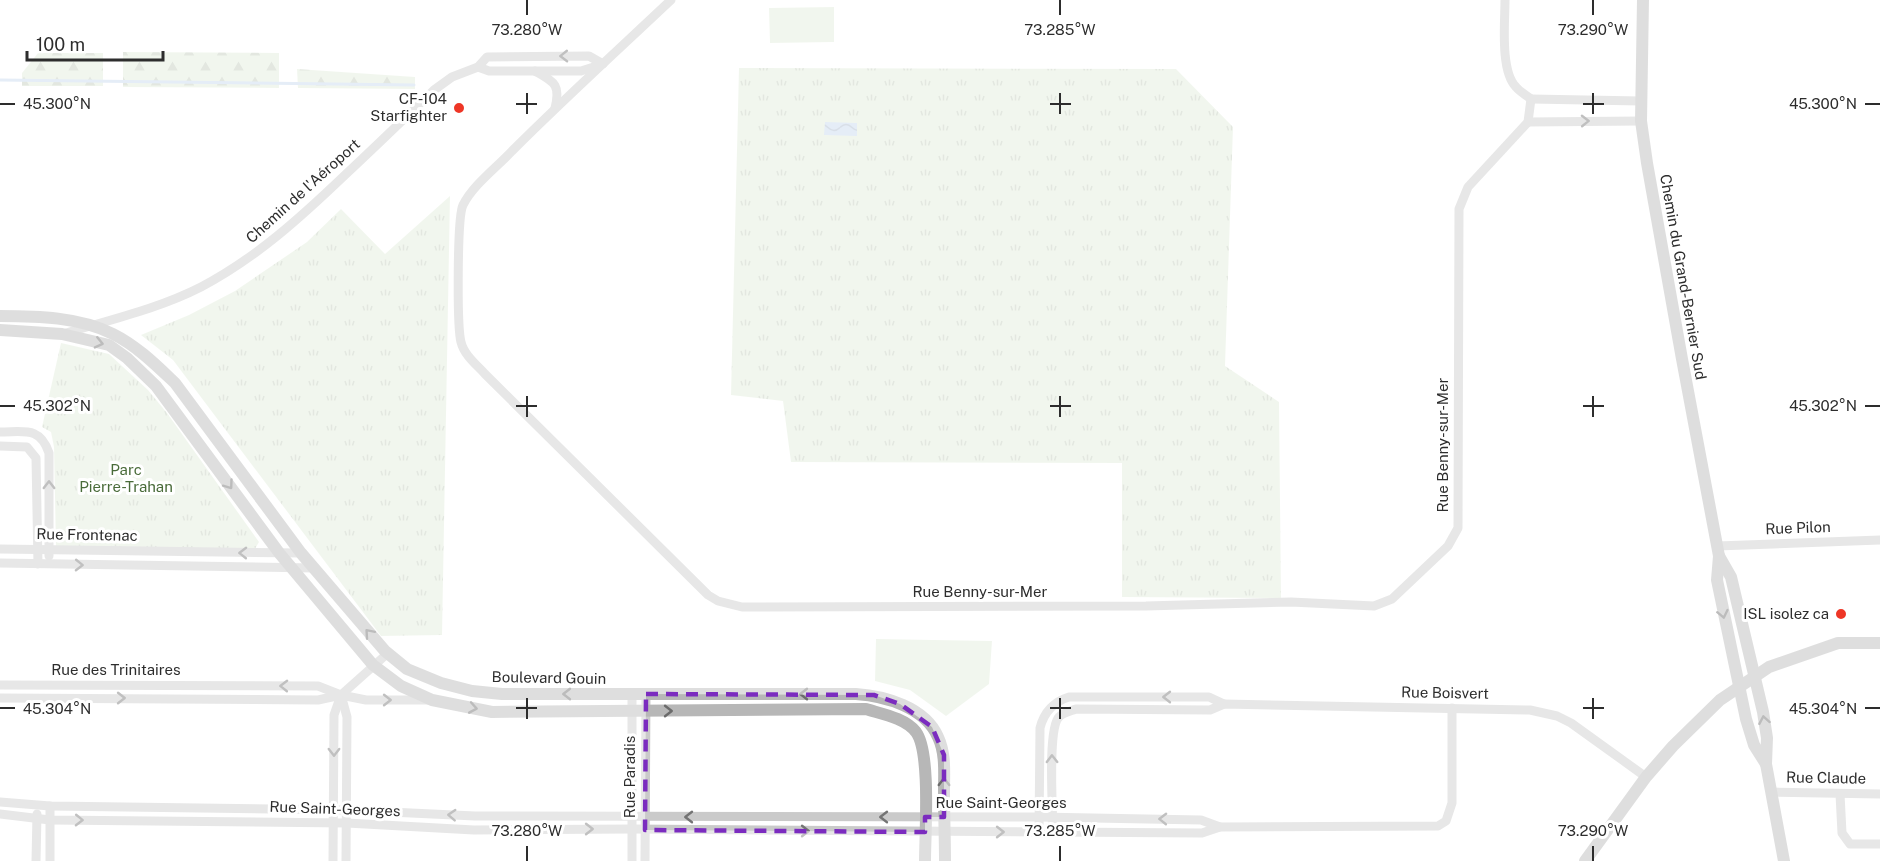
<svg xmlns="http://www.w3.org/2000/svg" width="1880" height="861" font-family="'Public Sans',sans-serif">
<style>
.grass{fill:#e1ecda}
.forest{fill:url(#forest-firs)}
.park{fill:url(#park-tufts)}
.water{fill:url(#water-waves)}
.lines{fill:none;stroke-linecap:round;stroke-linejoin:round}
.stream{stroke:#c5d7ed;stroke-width:3}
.street{stroke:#cacaca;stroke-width:9}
.secondary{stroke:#b7b7b7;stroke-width:12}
.oneway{stroke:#747474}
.oneway2{stroke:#6b6b6b}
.marked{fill:none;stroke:#7b2cbf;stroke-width:4.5;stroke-dasharray:12 8;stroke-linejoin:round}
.ticks{fill:none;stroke:#2d2d2d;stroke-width:2}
.poi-dot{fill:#ee3626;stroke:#fff;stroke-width:2}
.labels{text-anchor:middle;stroke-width:6;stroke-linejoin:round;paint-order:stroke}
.poi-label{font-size:15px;fill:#2d2d2d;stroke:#fff;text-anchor:end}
.street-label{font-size:15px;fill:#2d2d2d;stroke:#fff}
.park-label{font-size:15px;fill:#496b39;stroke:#fff}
.ticks-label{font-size:15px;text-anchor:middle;fill:#2d2d2d;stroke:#fff;stroke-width:6;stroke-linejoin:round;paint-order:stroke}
</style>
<defs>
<pattern id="forest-firs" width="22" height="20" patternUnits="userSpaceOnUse" patternTransform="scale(1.5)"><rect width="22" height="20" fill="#e1ecda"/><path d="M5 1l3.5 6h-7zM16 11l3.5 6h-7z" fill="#c1cbbb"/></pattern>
<pattern id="park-tufts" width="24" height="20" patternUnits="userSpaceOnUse" patternTransform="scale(1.5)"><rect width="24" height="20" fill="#e1ecda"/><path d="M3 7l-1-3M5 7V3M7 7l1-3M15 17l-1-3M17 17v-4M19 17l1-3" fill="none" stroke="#c1cbbb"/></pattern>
<pattern id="water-waves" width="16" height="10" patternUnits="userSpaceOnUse" patternTransform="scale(1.5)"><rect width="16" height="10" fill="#c5d7ed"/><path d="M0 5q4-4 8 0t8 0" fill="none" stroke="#aab9cc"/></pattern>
</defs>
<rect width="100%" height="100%" fill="#fff"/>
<g class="grass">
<path d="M 834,7 L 834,42 L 770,43 L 769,8 Z"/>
<path d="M 876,639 L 992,641 L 989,684 L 946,716 L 910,690 L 875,681 Z"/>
</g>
<g class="forest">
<path d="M 123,52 L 279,53 L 279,88 L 123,87 Z"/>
<path d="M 38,53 L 103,53 L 103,86 L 22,86 L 22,73 Z"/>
<path d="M 297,69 L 415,77 L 415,89 L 298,88 Z"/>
</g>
<g class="park">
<path d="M 739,68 L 1176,69 L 1233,127 L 1225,366 L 1279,402 L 1281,598 L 1122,597 L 1122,463 L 791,462 L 783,401 L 731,395 Z"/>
<path d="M 450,196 L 442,635 L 381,636 L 173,360 L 141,335 L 189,315 L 235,291 L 307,242 L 341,209 L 385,254 Z"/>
<path d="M 61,343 L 109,354 L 148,390 L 167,413 L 259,542 L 252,554 L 56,547 L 54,447 L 51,432 L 42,427 Z"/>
</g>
<path class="water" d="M 825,122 L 857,123 L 857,136 L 824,135 Z"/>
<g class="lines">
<path class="stream" d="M 0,80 L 414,85"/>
<g class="street">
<path d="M 671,0 C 618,50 564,99 512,151 C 496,168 473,185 463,205 C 457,217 457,327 461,342 C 464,355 477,365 485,374 L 708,595 L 718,601 L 742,607 L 1146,606 L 1291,602 L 1374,606 L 1392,599 L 1448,546 L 1458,528 L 1459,209 L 1468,187 L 1528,122 L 1531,99"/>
<path d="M 1505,0 C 1505,22 1500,71 1516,87 C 1520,92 1526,95 1531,99"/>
<path d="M 478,67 L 489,71 L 581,71 L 600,65"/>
<path d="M 535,71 C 554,82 561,84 555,108"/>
<path d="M 1531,99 L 1641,101"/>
<path d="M 1528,122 L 1641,121"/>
<path d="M 63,334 C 109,320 158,309 201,287 C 256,258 300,218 345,175 C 375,147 404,119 434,90 L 452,77 L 478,67 L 487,57 L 589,56 L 603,64"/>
<path d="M 0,432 C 24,432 40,426 49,453 L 49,556"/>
<path d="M 0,446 L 27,447 L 36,458 L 38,564"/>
<path d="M 1717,546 L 1880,540"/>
<path d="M 0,549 L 301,553"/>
<path d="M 0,563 L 314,568"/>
<path d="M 0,685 L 318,686 L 341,695 L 366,700 L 427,700"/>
<path d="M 632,694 L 632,861"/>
<path d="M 341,695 L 347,717 L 346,861"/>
<path d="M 0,698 L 318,700 L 341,695"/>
<path d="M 1771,792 L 1880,794"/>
<path d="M 1840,794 L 1842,833 L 1850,844 L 1880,844"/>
<path d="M 0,802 L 50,806 L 347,810 L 475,816 L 1039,817 L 1201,820 L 1220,827"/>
<path d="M 0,814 L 50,820 L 347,823 L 474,830 L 632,829 L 1202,833 L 1220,827 L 1438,826 L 1446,821 L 1452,803 L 1452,708"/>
<path d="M 1039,832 L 1040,728 C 1044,712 1053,702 1069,697 L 1209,697 L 1224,704"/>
<path d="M 1053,833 C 1053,812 1047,729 1059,717 C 1062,713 1071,711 1076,709 L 1210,710 L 1224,704 L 1530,710 L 1557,716 L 1571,723 L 1646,777"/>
<path d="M 36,861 L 37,814"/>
<path d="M 50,861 L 50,806"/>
<path d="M 333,861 L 334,715 L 341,695 L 388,653"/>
<path d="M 645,861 L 646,694"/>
</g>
<g class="secondary">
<path d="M 1643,0 L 1641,121 L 1647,163 L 1682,359 L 1719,556 L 1717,580 L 1746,719 L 1754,745 L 1766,764"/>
<path d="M 0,316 C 37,316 80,317 113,334 C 137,346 156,365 175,383 L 301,553 L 385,651 L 407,669 L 441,683 L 472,691 L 502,694 L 856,694 C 885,696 925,707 938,737 C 946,754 944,773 944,792 C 944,815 945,838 945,861"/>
<path d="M 0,330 L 62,334 L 109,345 L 127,358 L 156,386 L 280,554 L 373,665 L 401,686 L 432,700 L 492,712 L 866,709 C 882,714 905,718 916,732 C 931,752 925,834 925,861"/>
<path d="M 1719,556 L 1731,577 L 1763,712 L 1767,738 L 1766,764 L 1784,861"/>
<path d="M 1585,861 L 1646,777 L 1673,746 L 1720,700 L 1769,667 L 1838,643 L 1880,643"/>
</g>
</g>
<defs><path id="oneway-chevron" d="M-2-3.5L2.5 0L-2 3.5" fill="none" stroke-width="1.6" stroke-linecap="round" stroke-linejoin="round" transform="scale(1.5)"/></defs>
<g class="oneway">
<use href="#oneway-chevron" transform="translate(564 56) rotate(179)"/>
<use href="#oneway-chevron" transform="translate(1585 121) rotate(-1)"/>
<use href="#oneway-chevron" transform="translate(49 485) rotate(-90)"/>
<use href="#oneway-chevron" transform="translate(243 553) rotate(-179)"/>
<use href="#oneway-chevron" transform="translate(79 565) rotate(1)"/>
<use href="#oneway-chevron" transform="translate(284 686) rotate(-179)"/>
<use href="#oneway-chevron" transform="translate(1167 697) rotate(-180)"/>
<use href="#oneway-chevron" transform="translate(121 698)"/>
<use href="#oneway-chevron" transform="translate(387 700)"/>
<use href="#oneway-chevron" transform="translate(334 752) rotate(90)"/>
<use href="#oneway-chevron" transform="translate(1052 759) rotate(-91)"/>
<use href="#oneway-chevron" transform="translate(452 815) rotate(-177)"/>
<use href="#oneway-chevron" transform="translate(689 817) rotate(180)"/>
<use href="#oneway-chevron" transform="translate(884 817) rotate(-180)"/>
<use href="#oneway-chevron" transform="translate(1163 819) rotate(-179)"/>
<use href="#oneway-chevron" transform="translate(79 820) rotate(1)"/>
<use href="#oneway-chevron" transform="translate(589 829)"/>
<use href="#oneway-chevron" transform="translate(805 831)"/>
<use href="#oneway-chevron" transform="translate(1000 832)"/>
</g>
<g class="oneway2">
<use href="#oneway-chevron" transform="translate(99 343) rotate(13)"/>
<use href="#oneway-chevron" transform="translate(229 485) rotate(54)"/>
<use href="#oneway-chevron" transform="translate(1723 614) rotate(78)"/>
<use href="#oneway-chevron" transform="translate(369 633) rotate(-131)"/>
<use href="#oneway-chevron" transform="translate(567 694) rotate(180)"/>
<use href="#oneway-chevron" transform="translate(804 694) rotate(180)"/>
<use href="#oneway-chevron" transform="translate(473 708) rotate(10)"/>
<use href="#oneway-chevron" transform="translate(668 711)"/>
<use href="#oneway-chevron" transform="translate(1764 720) rotate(-100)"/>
<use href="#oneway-chevron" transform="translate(944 782) rotate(-90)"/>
</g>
<path d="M0 0H1880V861H0ZM 646,694 L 874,695 L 900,704 L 932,727 L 944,755 L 944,817 L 925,817 L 925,832 L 645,830 Z" fill="#fff" fill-opacity=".55" fill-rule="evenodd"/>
<path class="marked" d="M 646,694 L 874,695 L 900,704 L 932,727 L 944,755 L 944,817 L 925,817 L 925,832 L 645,830 Z"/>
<path class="ticks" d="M 527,0 L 527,15M 1060,0 L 1060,15M 1593,0 L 1593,15M 527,93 L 527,114M 1060,93 L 1060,114M 1593,93 L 1593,114M 0,104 L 15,104M 516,104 L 537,104M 1050,104 L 1071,104M 1583,104 L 1604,104M 1865,104 L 1880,104M 527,396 L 527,417M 1060,396 L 1060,417M 1593,396 L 1593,417M 0,406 L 15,406M 516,406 L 537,406M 1050,406 L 1071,406M 1583,406 L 1604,406M 1865,406 L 1880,406M 527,698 L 527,719M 1060,698 L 1060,719M 1593,698 L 1593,719M 0,708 L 15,708M 516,708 L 537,708M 1050,708 L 1071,708M 1583,708 L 1604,708M 1865,708 L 1880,708M 527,846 L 527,861M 1060,846 L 1060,861M 1593,846 L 1593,861"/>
<g class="poi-dot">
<circle cx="459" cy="108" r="6"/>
<circle cx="1841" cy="614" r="6"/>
</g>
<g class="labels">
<g class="poi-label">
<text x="447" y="104">CF-104<tspan x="447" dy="17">Starfighter</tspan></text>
<text x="1829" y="619">ISL isolez ca</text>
</g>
<g class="street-label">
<text transform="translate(303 191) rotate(-42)" y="5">Chemin de l'Aéroport</text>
<text transform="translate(1683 277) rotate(80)" y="5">Chemin du Grand-Bernier Sud</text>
<text transform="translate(1443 445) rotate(-90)" y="5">Rue Benny-sur-Mer</text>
<text transform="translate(1798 528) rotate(-2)" y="5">Rue Pilon</text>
<text transform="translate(87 535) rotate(1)" y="5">Rue Frontenac</text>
<text x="980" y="597">Rue Benny-sur-Mer</text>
<text x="116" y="675">Rue des Trinitaires</text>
<text transform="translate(549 678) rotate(1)" y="5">Boulevard Gouin</text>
<text transform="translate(1445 693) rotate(1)" y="5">Rue Boisvert</text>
<text transform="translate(630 777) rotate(-90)" y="5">Rue Paradis</text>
<text transform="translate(1826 778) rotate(1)" y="5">Rue Claude</text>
<text x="1001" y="808">Rue Saint-Georges</text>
<text transform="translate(335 809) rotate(2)" y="5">Rue Saint-Georges</text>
</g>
<g class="park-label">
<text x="126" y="475">Parc<tspan x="126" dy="17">Pierre-Trahan</tspan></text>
</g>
</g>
<g class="ticks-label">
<text x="527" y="35">73.280°W</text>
<text x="1060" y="35">73.285°W</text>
<text x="1593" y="35">73.290°W</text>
<text x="1823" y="109">45.300°N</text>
<text x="57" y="109">45.300°N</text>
<text x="1823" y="411">45.302°N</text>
<text x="57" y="411">45.302°N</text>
<text x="1823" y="714">45.304°N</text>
<text x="57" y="714">45.304°N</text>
<text x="527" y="836">73.280°W</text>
<text x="1060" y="836">73.285°W</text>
<text x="1593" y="836">73.290°W</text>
</g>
<path d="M27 51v9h136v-9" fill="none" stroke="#2d2d2d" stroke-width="3"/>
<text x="36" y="51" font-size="18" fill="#2d2d2d" stroke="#ffffff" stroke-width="4.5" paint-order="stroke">100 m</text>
</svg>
